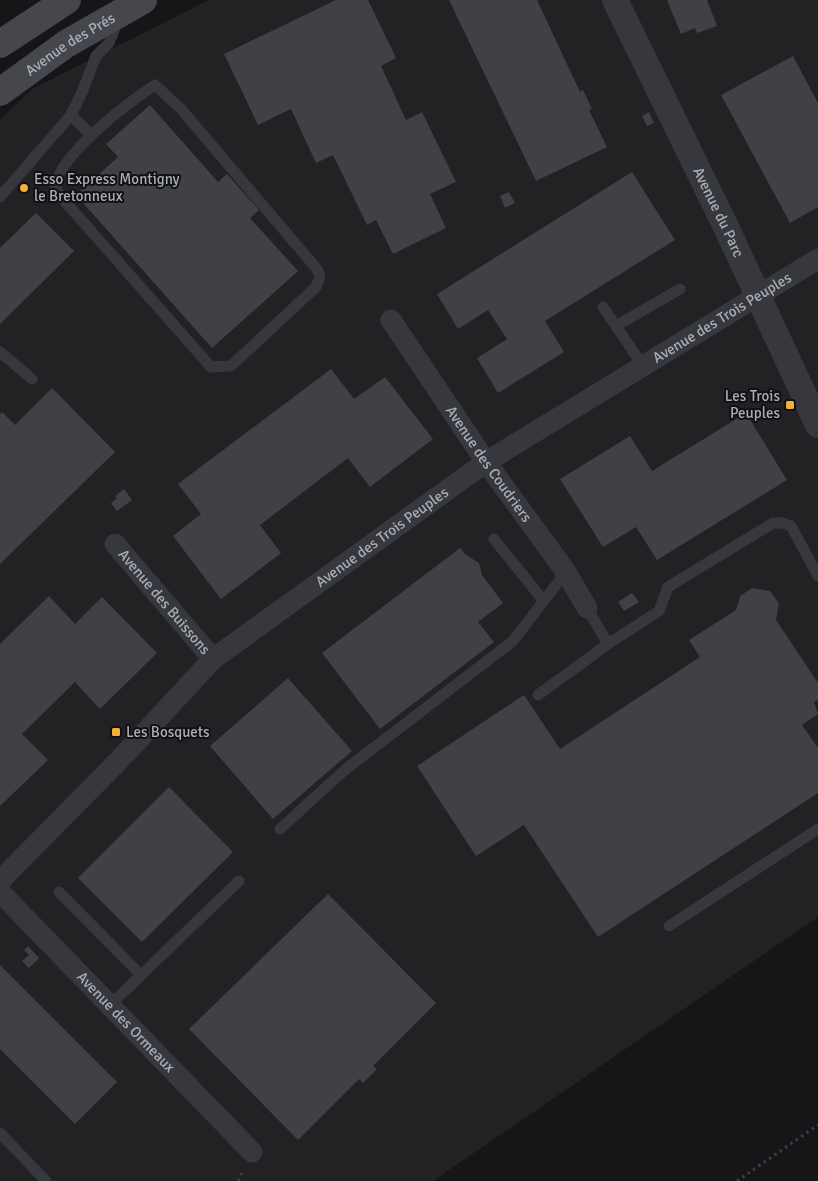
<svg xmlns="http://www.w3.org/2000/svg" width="818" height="1181" font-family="Signika,sans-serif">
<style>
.built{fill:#222225}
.building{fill:#404145}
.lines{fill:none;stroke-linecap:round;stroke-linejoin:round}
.path{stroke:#3d3f44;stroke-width:3;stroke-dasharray:2.5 4;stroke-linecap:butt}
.service{stroke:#37383d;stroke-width:11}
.minor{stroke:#37383d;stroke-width:21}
.tertiary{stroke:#37383d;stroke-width:26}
.secondary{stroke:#45474d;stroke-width:28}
.poi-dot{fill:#f2b134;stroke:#111113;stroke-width:2}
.labels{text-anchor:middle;stroke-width:4;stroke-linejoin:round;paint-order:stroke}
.street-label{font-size:15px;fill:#a8adb8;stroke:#111113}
.poi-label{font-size:15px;fill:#a8adb8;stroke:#111113;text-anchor:start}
</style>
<rect width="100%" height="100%" fill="#161618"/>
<path class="built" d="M 209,0 L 818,0 L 818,917 L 433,1181 L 0,1181 L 0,120 L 32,89 Z"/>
<g class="building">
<path d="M 336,0 L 368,0 L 396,58 L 381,66 L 406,120 L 422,112 L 456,182 L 430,194 L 446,228 L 393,254 L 376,220 L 367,225 L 333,155 L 316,163 L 291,109 L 258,125 L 224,54 Z"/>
<path d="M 449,0 L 537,0 L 580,92 L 583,90 L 592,109 L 589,110 L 607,147 L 536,181 Z"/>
<path d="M 667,0 L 707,0 L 717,26 L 697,33 L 695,28 L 681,34 Z"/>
<path d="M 793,56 L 818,103 L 818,207 L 790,223 L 721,95 Z"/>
<path d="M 150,105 L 218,182 L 227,174 L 259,210 L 250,218 L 298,271 L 212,348 L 76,195 L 118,157 L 106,144 Z"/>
<path d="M 649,112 L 654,123 L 647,126 L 642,116 Z"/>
<path d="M 632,172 L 675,240 L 545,321 L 564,352 L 498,393 L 477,358 L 507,339 L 488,310 L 458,329 L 437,294 Z"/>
<path d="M 509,192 L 515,203 L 505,208 L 500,196 Z"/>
<path d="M 36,213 L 74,251 L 0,324 L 0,248 Z"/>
<path d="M 331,369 L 354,399 L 385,377 L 433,439 L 370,487 L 348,458 L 260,525 L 281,553 L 221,599 L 173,536 L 201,514 L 178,484 Z"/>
<path d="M 52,388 L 115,452 L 0,564 L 0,414 L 2,412 L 15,425 Z"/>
<path d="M 746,413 L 787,480 L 657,560 L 636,527 L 603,547 L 560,479 L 630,436 L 652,471 Z"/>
<path d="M 124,489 L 132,500 L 117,511 L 111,503 L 117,498 L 115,496 Z"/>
<path d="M 460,548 L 466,555 L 479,563 L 482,575 L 503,603 L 478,622 L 494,642 L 380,729 L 322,653 Z"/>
<path d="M 752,588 L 770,591 L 779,604 L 776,620 L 818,683 L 818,700 L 814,702 L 818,714 L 802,725 L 818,748 L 818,793 L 598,937 L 524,825 L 476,856 L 417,766 L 524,695 L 560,749 L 700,657 L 689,640 L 736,610 L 740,596 Z"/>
<path d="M 632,593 L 639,602 L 624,611 L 618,602 Z"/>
<path d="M 49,596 L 75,624 L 102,597 L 157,653 L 100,709 L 75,682 L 22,734 L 48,760 L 0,806 L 0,644 Z"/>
<path d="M 288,678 L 352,751 L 273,819 L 210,746 Z"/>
<path d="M 169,787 L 233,852 L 142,942 L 78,878 Z"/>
<path d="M 328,894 L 436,1003 L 373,1066 L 377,1069 L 363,1083 L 359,1079 L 298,1140 L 189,1029 Z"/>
<path d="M 28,946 L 39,958 L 29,968 L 22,961 L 29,955 L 24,950 Z"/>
<path d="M 0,965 L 117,1082 L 75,1124 L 0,1049 Z"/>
</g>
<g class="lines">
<g class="path">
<path d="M 238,1181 L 243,1170"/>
<path d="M 737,1181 L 818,1125"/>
</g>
<g class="service">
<path d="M 155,85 L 181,109 L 317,269 L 320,277 L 316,287 L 231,366 L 211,367 L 61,197 L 55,186 C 62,153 126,104 155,85 Z"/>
<path d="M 71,115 L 91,135"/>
<path d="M 0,197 L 71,115 L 83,90 L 96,56 L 109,43 L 118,20"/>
<path d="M 603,307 L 643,366"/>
<path d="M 616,326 L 680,289"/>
<path d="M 0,352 L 32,379"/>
<path d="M 494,539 L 543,600"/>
<path d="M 587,608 L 608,644"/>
<path d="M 538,695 L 608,644 L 659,611 L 668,587 L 773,523 L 782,523 L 791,526 L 818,576"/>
<path d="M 280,829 L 346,769 L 513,641 L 566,572"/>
<path d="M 59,892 L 141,975"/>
<path d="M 669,926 L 818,829"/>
<path d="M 110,1005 L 239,881"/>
<path d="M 0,1133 L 46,1181"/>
</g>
<g class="minor">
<path id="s1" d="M 391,320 L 486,462 L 566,572 L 587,608"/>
<path id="s2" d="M 115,544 L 213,659"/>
<path id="s3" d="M 0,881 L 125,754 L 213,659 L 486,462 L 818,259"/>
<path id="s4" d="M 0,892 L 252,1152"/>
</g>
<path class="tertiary" id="s5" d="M 615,0 L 726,227 L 818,425"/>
<g class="secondary">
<path d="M 0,44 L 67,0"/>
<path id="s6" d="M 0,92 L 66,44 L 143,0"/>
</g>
</g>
<g class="poi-dot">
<circle cx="24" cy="188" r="5"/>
<rect x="785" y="400" width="10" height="10" rx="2.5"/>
<rect x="111" y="727" width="10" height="10" rx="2.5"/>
</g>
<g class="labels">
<g class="street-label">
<text dy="5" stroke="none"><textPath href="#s6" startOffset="85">Avenue des Prés</textPath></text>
<text dy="5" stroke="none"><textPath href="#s5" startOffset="236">Avenue du Parc</textPath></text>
<text dy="5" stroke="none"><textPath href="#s3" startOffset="921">Avenue des Trois Peuples</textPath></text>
<text dy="5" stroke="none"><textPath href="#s1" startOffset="174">Avenue des Coudriers</textPath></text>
<text dy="5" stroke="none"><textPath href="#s3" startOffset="516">Avenue des Trois Peuples</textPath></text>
<text dy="5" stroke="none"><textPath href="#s2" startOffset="76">Avenue des Buissons</textPath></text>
<text dy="5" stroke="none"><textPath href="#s4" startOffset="181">Avenue des Ormeaux</textPath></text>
</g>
<g class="poi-label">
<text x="34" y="184">Esso Express Montigny<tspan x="34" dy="17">le Bretonneux</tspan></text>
<text x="780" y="401" text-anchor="end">Les Trois<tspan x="780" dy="17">Peuples</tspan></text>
<text x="126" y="737">Les Bosquets</text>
</g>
</g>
</svg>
